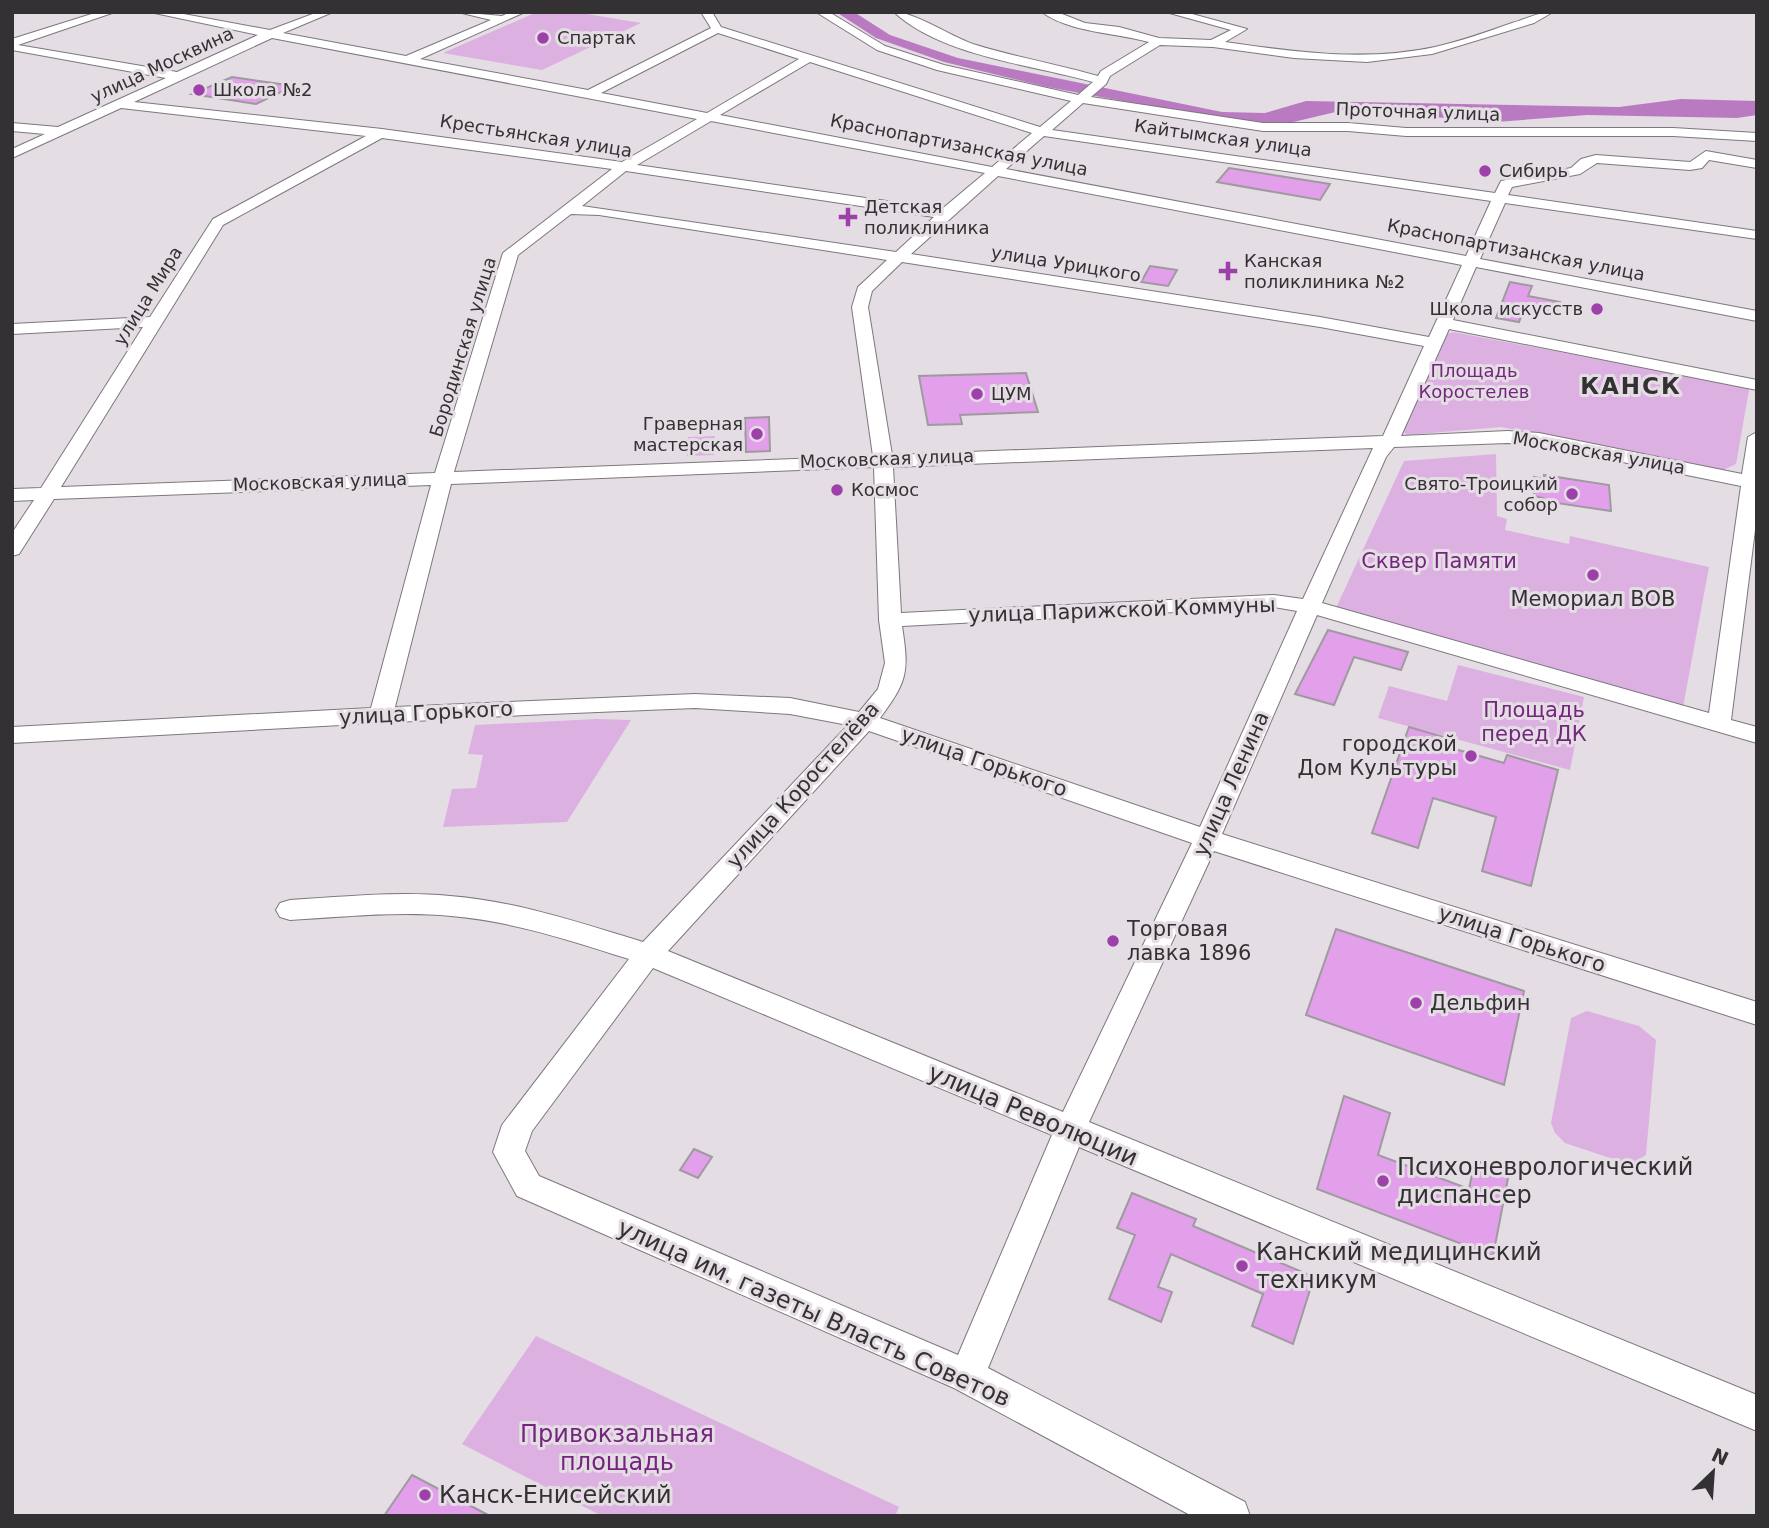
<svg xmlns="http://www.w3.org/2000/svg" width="1769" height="1528" font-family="'DejaVu Sans',sans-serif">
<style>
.green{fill:#dcb0e1}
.water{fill:#ba7ac2}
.building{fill:#e2a0ea;stroke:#9f99a0;stroke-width:2}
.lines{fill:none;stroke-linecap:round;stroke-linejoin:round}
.minor-casing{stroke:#7d777e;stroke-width:2}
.minor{fill:#fff;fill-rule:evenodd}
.poi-dot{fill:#9d40a9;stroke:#e4dde4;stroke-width:2.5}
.labels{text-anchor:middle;stroke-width:6;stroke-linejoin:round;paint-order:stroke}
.far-poi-label{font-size:18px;fill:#343134;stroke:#e4dde4;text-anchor:start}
.far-street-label{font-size:18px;fill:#343134;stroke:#e4dde4}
.far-park-label{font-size:18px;fill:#74267e;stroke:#e4dde4}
.park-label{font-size:21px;fill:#74267e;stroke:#e4dde4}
.poi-label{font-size:21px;fill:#343134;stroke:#e4dde4;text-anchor:start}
.street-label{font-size:21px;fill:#343134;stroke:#e4dde4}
.far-district-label{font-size:23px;font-weight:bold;letter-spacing:2px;fill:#343134;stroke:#e4dde4}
.near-street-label{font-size:24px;fill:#343134;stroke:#e4dde4}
.near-poi-label{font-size:24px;fill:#343134;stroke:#e4dde4;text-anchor:start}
.near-park-label{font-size:24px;fill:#74267e;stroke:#e4dde4}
</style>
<rect width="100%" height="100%" fill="#e4dde4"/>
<g class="green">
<path d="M 537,12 L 575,12 L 641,23 L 542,70 L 443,53 Z"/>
<path d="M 1453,332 L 1746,387 L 1749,390 L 1736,464 L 1723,470 L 1708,469 L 1501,427 L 1407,435 L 1400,429 L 1447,334 Z"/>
<path d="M 715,436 L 714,455 L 687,456 L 688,437 Z"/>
<path d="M 1496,454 L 1497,516 L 1507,519 L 1505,530 L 1569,544 L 1570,536 L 1709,567 L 1683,707 L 1336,608 L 1404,461 Z"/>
<path d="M 1458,665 L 1584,697 L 1570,770 L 1378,718 L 1389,686 L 1447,701 Z"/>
<path d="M 597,719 L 631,720 L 567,822 L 443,827 L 452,789 L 476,788 L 483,755 L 468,754 L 475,725 Z"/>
<path d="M 1587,1011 L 1639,1026 L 1656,1040 L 1646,1155 L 1636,1161 L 1625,1163 L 1565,1143 L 1555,1133 L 1551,1123 L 1571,1018 Z"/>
<path d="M 536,1336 L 899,1507 L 895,1516 L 602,1516 L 462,1444 Z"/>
</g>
<path class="water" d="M 836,12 L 854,12 L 890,35 L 958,58 L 1222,112 L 1265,113 L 1306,101 L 1619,107 L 1681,99 L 1757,101 L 1757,115 L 1737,118 L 1587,115 L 1496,122 L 1344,110 L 1285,124 L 1225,120 L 1047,87 L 944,62 L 876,38 Z"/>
<g class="building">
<path d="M 232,77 L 294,86 L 256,104 L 192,94 Z"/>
<path d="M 1229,168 L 1330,184 L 1320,200 L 1217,182 Z"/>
<path d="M 1150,266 L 1177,270 L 1168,286 L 1141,282 Z"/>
<path d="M 1510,282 L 1532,286 L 1528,296 L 1560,302 L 1555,315 L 1524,309 L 1519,322 L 1496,318 Z"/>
<path d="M 1026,373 L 1038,412 L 960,415 L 962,424 L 928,425 L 919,376 Z"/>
<path d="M 769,417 L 770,451 L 746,452 L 745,418 Z"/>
<path d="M 1544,475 L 1609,485 L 1611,511 L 1543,501 L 1543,498 L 1534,496 L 1534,477 L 1544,479 Z"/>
<path d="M 1328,630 L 1408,652 L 1401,670 L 1354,657 L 1334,705 L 1295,694 Z"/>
<path d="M 1409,727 L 1450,739 L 1448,747 L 1504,763 L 1507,755 L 1558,770 L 1531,886 L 1482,871 L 1496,817 L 1433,798 L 1418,848 L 1372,833 Z"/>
<path d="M 1336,929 L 1524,991 L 1504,1085 L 1306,1015 Z"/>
<path d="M 1344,1096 L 1390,1113 L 1378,1155 L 1469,1189 L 1475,1160 L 1509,1173 L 1493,1256 L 1317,1189 Z"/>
<path d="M 694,1149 L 712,1157 L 698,1178 L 680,1170 Z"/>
<path d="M 1132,1193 L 1196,1219 L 1193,1226 L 1314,1277 L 1293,1344 L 1252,1326 L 1263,1294 L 1171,1254 L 1158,1287 L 1172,1292 L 1161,1322 L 1109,1299 L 1135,1235 L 1117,1228 Z"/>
<path d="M 412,1475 L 490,1516 L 384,1516 Z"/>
</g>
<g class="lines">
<defs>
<path id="minor" d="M 98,12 L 115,12 L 18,45 L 177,72 L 258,35 L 150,12 L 173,12 L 270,30 L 318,12 L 333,12 L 283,33 L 406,56 L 491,20 L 458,12 L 502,16 L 510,12 L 525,12 L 420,59 L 588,90 L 711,28 L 701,12 L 712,12 L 721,27 L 1040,127 L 1071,101 L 937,70 L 877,50 L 816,12 L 829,12 L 885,46 L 944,65 L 1078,95 L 1093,82 C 1033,65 941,56 894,12 C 915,12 950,36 973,44 C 1014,57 1057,64 1098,76 L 1101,71 L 1149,42 C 1116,33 1068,32 1042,12 L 1057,12 L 1085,23 L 1119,27 L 1159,38 L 1211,40 L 1231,30 L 1166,12 L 1185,12 L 1247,29 L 1225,42 C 1294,52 1365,62 1435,47 C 1461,41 1487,32 1512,23 C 1527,19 1538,12 1553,12 L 1534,23 L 1432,54 L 1367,62 L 1294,58 L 1213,47 L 1160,45 L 1110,76 L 1106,84 L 1091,97 L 1263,123 L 1348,123 L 1406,128 L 1673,128 L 1757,133 L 1757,141 L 1673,136 L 1406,136 L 1348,131 L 1263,131 L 1083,103 L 1052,130 L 1495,193 L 1501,181 L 1571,168 L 1581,159 L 1596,155 L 1690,162 L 1706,151 L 1757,160 L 1757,168 L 1709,160 L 1702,168 L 1690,170 L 1597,163 L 1580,174 L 1512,187 L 1508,195 L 1757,231 L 1757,239 L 1505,203 L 1480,259 L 1757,311 L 1757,321 L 1476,267 L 1453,320 L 1757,380 L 1757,390 L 1449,329 L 1401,436 L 1508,431 L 1539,433 L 1742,474 L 1748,437 L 1757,432 L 1757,514 L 1731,720 L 1757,727 L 1757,743 L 1317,615 L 1222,834 L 1757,1002 L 1757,1025 L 1214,851 L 1089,1122 L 1757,1395 L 1757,1431 L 1079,1147 L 988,1368 L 1245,1502 L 1250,1516 L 1192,1516 L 954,1388 L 517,1196 L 493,1152 L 502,1125 L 629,959 C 571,941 512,921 451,916 C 397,911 344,917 290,920 L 280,917 L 276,910 L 280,903 L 290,900 C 343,897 397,891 450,896 C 516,901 580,923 643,942 L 848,725 L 790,714 L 695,708 L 525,715 L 12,743 L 12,727 L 371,708 L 431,485 L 54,499 L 19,554 L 12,556 L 12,533 L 34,500 L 12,501 L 12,489 L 41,488 L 143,327 L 12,334 L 12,324 L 150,317 L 213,219 L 366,136 L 121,108 L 12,158 L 12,149 L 45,134 L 12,131 L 12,123 L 58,127 L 166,78 L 12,50 L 12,39 ZM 718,33 L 799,59 L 707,113 L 601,93 ZM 272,38 L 697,119 L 622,162 L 382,129 L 134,102 ZM 810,62 L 1032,133 L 992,167 L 720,115 ZM 711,121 L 985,173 L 942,209 L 637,165 ZM 1044,136 L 1491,201 L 1466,256 L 1006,169 ZM 382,138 L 612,169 L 503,253 L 435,473 L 61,487 L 223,225 ZM 626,171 L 934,217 L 896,252 L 582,206 ZM 998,176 L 1462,265 L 1429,337 L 1320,317 L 911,254 ZM 571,214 L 599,215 L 887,260 L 858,287 L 852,307 L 873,456 L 454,472 L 518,255 ZM 902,262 L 1320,327 L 1424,346 L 1383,436 L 892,455 L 868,307 L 872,291 ZM 1508,443 L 1539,445 L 1741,486 L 1709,713 L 1322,603 L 1386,457 L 1394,447 ZM 1373,448 L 1303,599 L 1274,595 L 901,613 L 893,467 ZM 874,467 L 879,620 L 885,663 L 878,689 L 859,712 L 790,698 L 695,694 L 395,707 L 451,484 ZM 1274,607 L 1297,611 L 1200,827 L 880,718 C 908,681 909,671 902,626 ZM 869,731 L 1192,843 L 1063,1112 L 668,951 ZM 653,968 L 1052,1135 L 958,1355 L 539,1176 L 525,1151 L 532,1131 Z"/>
</defs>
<use href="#minor" class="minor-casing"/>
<use href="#minor" class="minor"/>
</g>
<g class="poi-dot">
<circle cx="543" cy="38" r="7"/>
<circle cx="199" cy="90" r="7"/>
<circle cx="1485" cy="171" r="7"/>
<path d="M844.5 206.5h7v7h7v7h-7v7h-7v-7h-7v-7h7z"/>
<path d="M1224.5 260.5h7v7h7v7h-7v7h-7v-7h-7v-7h7z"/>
<circle cx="1597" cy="309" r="7"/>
<circle cx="977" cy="394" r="7"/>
<circle cx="757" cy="434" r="7"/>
<circle cx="837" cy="490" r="7"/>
<circle cx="1572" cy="494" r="7"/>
<circle cx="1593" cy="575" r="7"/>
<circle cx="1471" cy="756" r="7"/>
<circle cx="1113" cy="941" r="7"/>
<circle cx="1416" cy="1003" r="7"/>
<circle cx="1383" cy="1181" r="7"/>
<circle cx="1242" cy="1266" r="7"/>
<circle cx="425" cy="1495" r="7"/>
</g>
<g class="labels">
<g class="far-poi-label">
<text x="557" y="44">Спартак</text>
<text x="213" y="96">Школа №2</text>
<text x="1499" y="177">Сибирь</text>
<text x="864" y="213">Детская<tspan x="864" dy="21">поликлиника</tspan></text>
<text x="1244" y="267">Канская<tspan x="1244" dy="21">поликлиника №2</tspan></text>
<text x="1583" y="315" text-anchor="end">Школа искусств</text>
<text x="991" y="400">ЦУМ</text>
<text x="743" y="430" text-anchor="end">Граверная<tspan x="743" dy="21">мастерская</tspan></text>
<text x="1558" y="490" text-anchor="end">Свято-Троицкий<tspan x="1558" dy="21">собор</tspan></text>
<text x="851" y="496">Космос</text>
</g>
<g class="far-street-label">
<text transform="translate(162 65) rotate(-25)" y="6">улица Москвина</text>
<text transform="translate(1418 112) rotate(2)" y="6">Проточная улица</text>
<text transform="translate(536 136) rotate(9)" y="6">Крестьянская улица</text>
<text transform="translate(1223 138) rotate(8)" y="6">Кайтымская улица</text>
<text transform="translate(959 145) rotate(11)" y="6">Краснопартизанская улица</text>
<text transform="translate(1516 250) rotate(11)" y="6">Краснопартизанская улица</text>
<text transform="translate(1066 264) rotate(9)" y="6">улица Урицкого</text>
<text transform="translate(148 296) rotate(-58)" y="6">улица Мира</text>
<text transform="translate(463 347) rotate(-73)" y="6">Бородинская улица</text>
<text transform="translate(1599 453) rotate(10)" y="6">Московская улица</text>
<text transform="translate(887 459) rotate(-2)" y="6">Московская улица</text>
<text transform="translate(320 482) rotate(-2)" y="6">Московская улица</text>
</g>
<g class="far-park-label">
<text x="1474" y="377">Площадь<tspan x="1474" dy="21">Коростелев</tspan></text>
</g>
<g class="park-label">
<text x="1439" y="568">Сквер Памяти</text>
<text x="1534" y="717">Площадь<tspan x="1534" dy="24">перед ДК</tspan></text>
</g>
<g class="poi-label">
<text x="1593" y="606" text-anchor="middle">Мемориал ВОВ</text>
<text x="1457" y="751" text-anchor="end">городской<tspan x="1457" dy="24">Дом Культуры</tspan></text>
<text x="1127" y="936">Торговая<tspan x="1127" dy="24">лавка 1896</tspan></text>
<text x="1430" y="1010">Дельфин</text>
</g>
<g class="street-label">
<text transform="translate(1122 610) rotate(-2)" y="7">улица Парижской Коммуны</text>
<text transform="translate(426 713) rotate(-3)" y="7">улица Горького</text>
<text transform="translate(984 762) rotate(19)" y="7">улица Горького</text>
<text transform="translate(1231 784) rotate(-66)" y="7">улица Ленина</text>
<text transform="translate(803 785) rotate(-48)" y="7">улица Коростелёва</text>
<text transform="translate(1522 939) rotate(18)" y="7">улица Горького</text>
</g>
<g class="far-district-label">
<text x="1631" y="394">КАНСК</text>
</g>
<g class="near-street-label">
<text transform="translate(1033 1115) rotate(23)" y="8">улица Революции</text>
<text transform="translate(814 1313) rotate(24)" y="8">улица им. газеты Власть Советов</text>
</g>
<g class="near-poi-label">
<text x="1397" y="1175">Психоневрологический<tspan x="1397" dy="28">диспансер</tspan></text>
<text x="1256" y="1260">Канский медицинский<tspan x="1256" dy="28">техникум</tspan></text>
<text x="439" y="1503">Канск-Енисейский</text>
</g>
<g class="near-park-label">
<text x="617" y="1442">Привокзальная<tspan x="617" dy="28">площадь</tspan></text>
</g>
</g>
<rect width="1769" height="1528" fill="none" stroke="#343134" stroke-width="28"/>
<g transform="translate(1713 1472) rotate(25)" stroke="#e4dde4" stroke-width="5" paint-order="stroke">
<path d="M0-5L12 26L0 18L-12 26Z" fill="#343134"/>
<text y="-10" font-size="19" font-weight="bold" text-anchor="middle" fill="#343134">N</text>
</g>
</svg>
